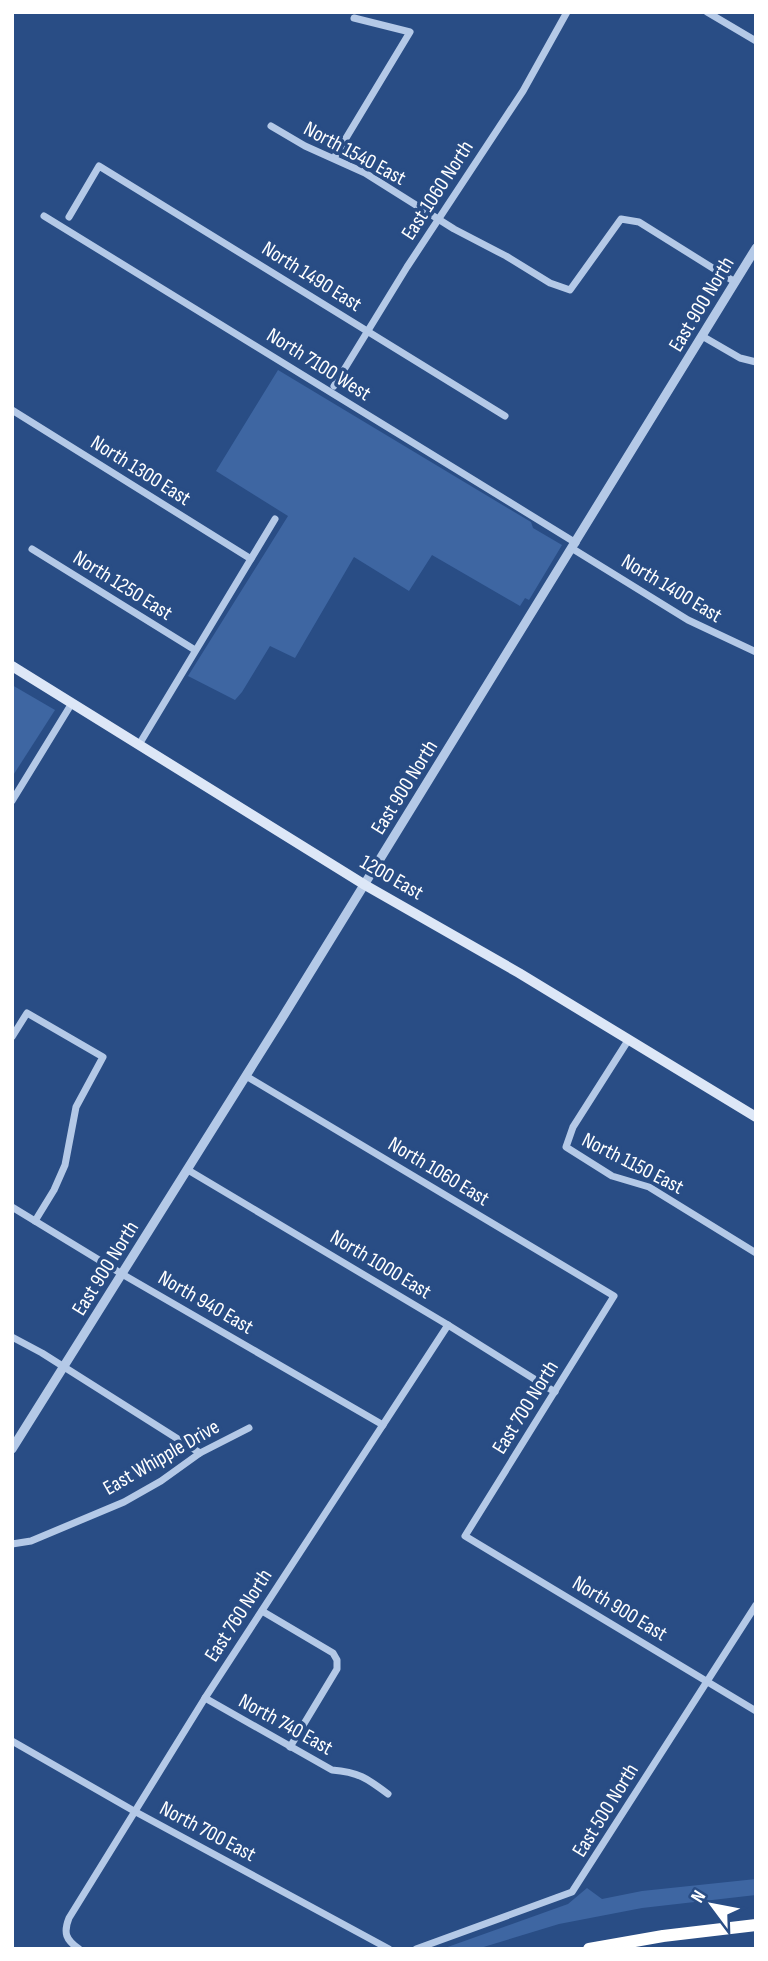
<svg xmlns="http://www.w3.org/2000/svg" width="768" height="1961" font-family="'Sofia Sans Condensed',sans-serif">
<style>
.green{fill:#3e66a2}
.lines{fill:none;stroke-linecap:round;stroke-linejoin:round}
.minor{stroke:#b4c9e7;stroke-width:7}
.tertiary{stroke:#b4c9e7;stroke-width:9}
.secondary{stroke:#dde7f7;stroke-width:10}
.motorway{stroke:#fff;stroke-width:12}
.labels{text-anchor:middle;stroke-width:7;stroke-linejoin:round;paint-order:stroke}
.street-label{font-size:21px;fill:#fff;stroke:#294d85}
</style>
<rect width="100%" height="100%" fill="#294d85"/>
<g class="green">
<path d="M 278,370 L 531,522 L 533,528 L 562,545 L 529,600 L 525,598 L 520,606 L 432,555 L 409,591 L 354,557 L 295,658 L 270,646 L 242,692 L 235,700 L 188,676 L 288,516 L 216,471 Z"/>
<path d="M 12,685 L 55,710 L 12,777 Z"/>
<path d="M 756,1879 L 756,1895 L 642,1908 L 559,1924 L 477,1949 L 442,1949 L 568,1904 L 587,1888 L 602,1899 L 642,1891 Z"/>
</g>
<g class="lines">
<g class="minor">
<path d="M 707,12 L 756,41"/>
<path d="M 271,126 L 305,146 L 365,173 L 454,229 L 506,256 L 550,283 L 570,290 L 621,219 L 639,222 L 735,282"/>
<path d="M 334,158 L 410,32 L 354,18"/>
<path d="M 44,216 L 576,543"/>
<path d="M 69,217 L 99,166 L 505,416"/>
<path d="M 702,336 L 740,358 L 756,362"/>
<path d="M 334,386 L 407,267 L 523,91 L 567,12"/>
<path d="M 12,410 L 251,559"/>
<path d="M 32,549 L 195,650"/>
<path d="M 573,549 L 688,620 L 756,652"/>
<path d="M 140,743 L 275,519"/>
<path d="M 12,801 L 72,703"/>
<path d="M 12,1037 L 27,1013 L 103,1057 L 76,1107 L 65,1165 L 54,1190 L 35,1221"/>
<path d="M 629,1039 L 573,1127 L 566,1147 L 612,1176 L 649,1187 L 756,1253"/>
<path d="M 246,1076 L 614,1296 L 465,1536 L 756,1711"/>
<path d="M 188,1170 L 448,1325 L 555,1392"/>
<path d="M 12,1207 L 122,1274 L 383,1425"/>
<path d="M 12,1337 L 42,1353 L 200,1453"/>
<path d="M 12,1544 L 31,1541 L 124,1502 L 161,1481 L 200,1453 L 249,1428"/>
<path d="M 262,1611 L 333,1653 L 337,1660 L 337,1669 L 290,1747"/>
<path d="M 205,1698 L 332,1770 C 358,1772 367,1778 388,1794"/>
<path d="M 12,1741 L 134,1811 L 389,1949"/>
<path d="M 79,1949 C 66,1940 63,1933 69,1918 L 205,1698 L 448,1325"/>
<path d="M 416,1949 L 572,1892 L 756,1605"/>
</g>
<path class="tertiary" d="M 12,1449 L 284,1015 L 756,248"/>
<path class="secondary" d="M 12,666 L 365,885 L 519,973 L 756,1117"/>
<path class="motorway" d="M 589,1949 L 663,1936 L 756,1925"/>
</g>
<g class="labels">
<g class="street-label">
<text transform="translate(355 153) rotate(28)" y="7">North 1540 East</text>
<text transform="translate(437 190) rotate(-57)" y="7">East 1060 North</text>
<text transform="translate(312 276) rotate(32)" y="7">North 1490 East</text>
<text transform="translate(701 304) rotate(-59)" y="7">East 900 North</text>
<text transform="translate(319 364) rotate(32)" y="7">North 7100 West</text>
<text transform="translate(141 470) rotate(32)" y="7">North 1300 East</text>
<text transform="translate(123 585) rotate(32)" y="7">North 1250 East</text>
<text transform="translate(672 588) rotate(31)" y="7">North 1400 East</text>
<text transform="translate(404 787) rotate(-58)" y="7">East 900 North</text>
<text transform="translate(392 877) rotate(30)" y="7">1200 East</text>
<text transform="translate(633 1163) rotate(27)" y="7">North 1150 East</text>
<text transform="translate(439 1171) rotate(31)" y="7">North 1060 East</text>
<text transform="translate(381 1264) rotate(31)" y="7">North 1000 East</text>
<text transform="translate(105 1268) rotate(-58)" y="7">East 900 North</text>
<text transform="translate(206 1302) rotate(30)" y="7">North 940 East</text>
<text transform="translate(525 1407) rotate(-58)" y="7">East 700 North</text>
<text transform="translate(161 1457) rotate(-30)" y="7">East Whipple Drive</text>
<text transform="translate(620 1608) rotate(31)" y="7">North 900 East</text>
<text transform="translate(238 1615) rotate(-57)" y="7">East 760 North</text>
<text transform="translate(286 1724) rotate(29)" y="7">North 740 East</text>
<text transform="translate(605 1810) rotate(-58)" y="7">East 500 North</text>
<text transform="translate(208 1831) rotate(28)" y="7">North 700 East</text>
</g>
</g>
<rect width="768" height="1961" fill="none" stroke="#ffffff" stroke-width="28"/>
<g transform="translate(712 1905) rotate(302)" stroke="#294d85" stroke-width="5" paint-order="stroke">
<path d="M0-5L12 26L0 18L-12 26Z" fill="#ffffff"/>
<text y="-10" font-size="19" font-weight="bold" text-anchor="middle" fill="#ffffff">N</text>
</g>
</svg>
